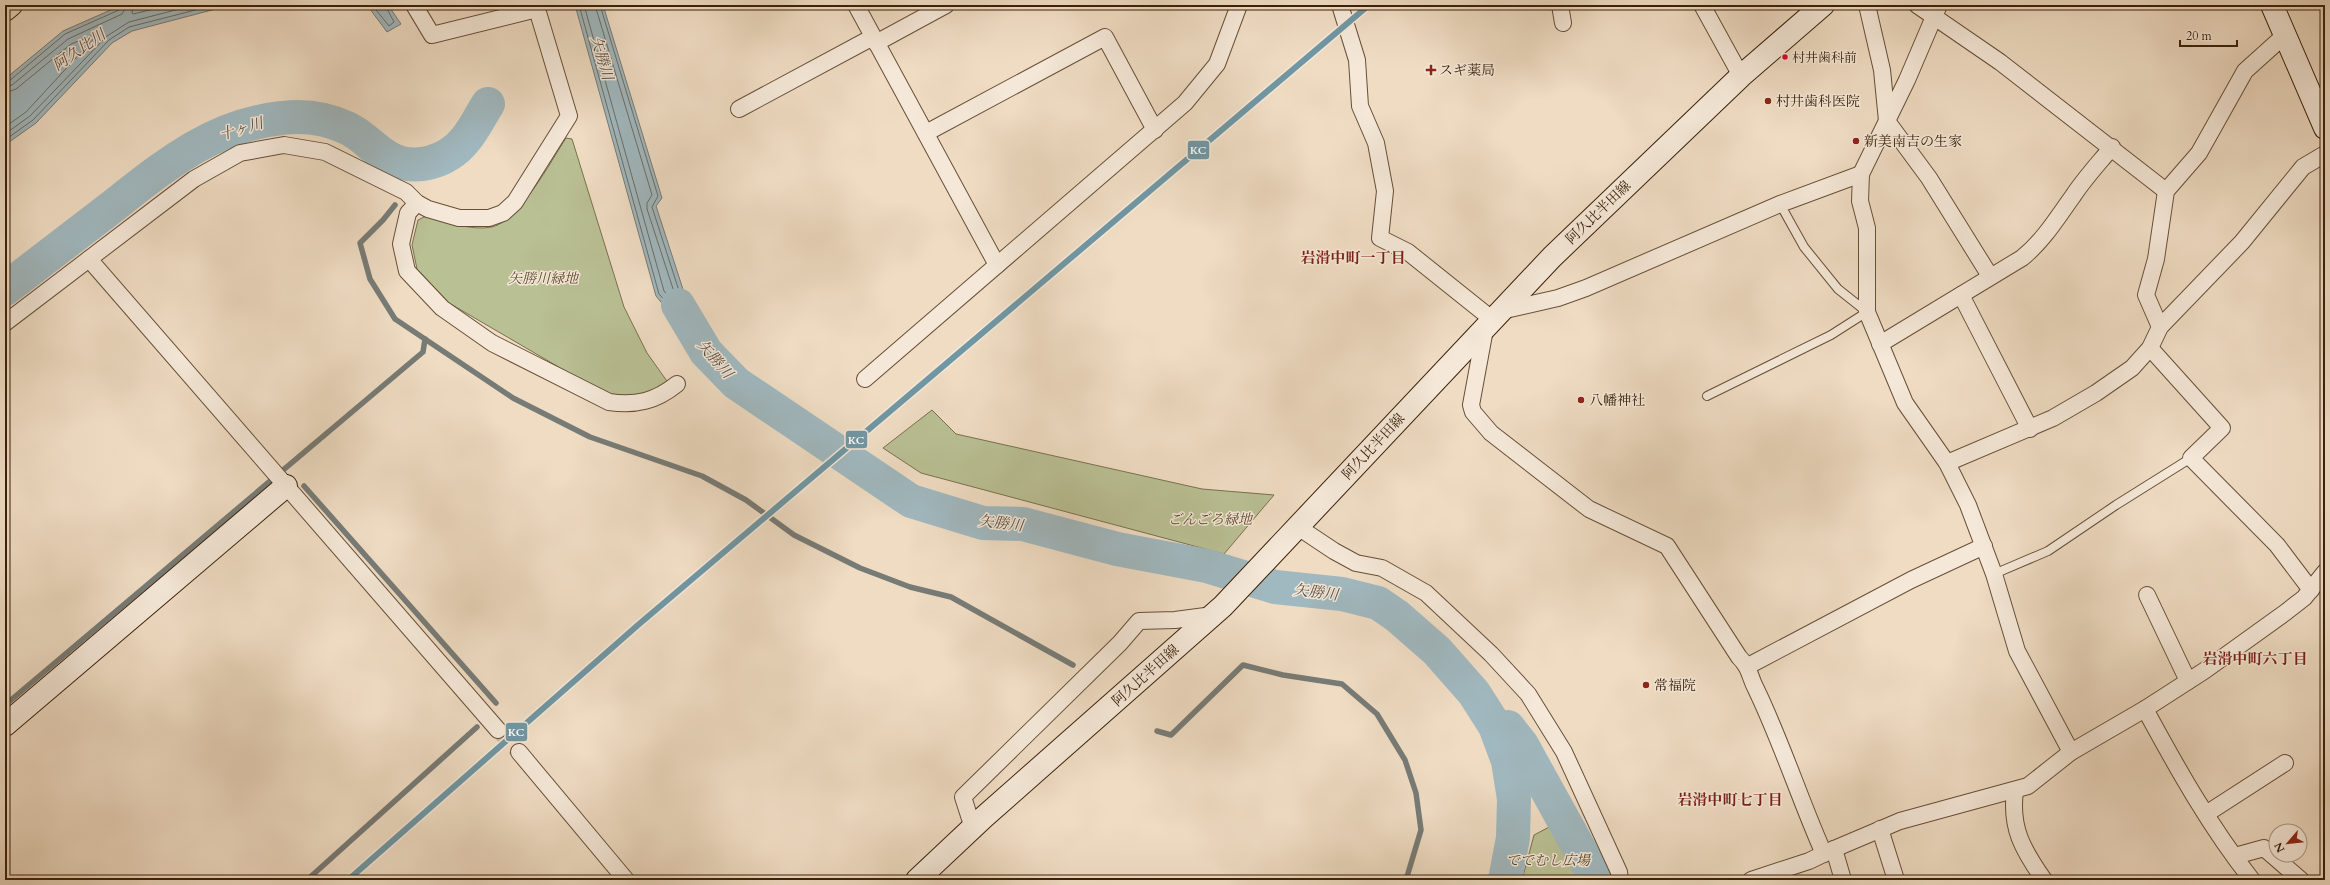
<svg xmlns="http://www.w3.org/2000/svg" width="2330" height="885" font-family="Cardo,'Noto Serif JP',serif">
<style>
.green{fill:#b9c094;stroke:#7a704e}
.water{fill:#a0b8bf;stroke:#777b76}
.lines{fill:none;stroke-linecap:round;stroke-linejoin:round}
.shore{stroke:#6d6c64;stroke-width:1}
.stream{stroke:#777b76;stroke-width:5.5}
.river{stroke:#a0b8bf;stroke-width:34}
.street-tunnel{stroke:#cbb69e;stroke-width:16;stroke-dasharray:16 8;stroke-linecap:butt}
.lane-casing{stroke:#674f38;stroke-width:10}
.street-casing{stroke:#674f38;stroke-width:18}
.secondary-casing{stroke:#3a2009;stroke-width:24}
.primary-casing{stroke:#3a2009;stroke-width:24}
.lane{stroke:#f5e8d8;stroke-width:8}
.street{stroke:#f5e8d8;stroke-width:16}
.secondary{stroke:#f5e8d8;stroke-width:22}
.primary{stroke:#efdcc3;stroke-width:22}
.rail-1-casing{stroke:#f5e8d8;stroke-width:9}
.rail-1{stroke:#7097a4;stroke-width:6}
.bus-dot{fill:#e4002b;stroke:#f5e8d8;stroke-width:1.5}
.poi-dot{fill:#8f2418;stroke:#f5e8d8;stroke-width:1.5}
.labels{text-anchor:middle;stroke-width:3;stroke-linejoin:round;paint-order:stroke}
.bus-label{font-size:13px;fill:#3a2009;stroke:#f5e8d8;text-anchor:start}
.poi-label{font-size:14px;fill:#3a2009;stroke:#f5e8d8;text-anchor:start}
.street-label{font-size:14px;fill:#3a2009;stroke:#f5e8d8}
.park-label{font-size:14px;font-style:italic;fill:#5a482c;stroke:#f5e8d8}
.water-label{font-size:15px;font-style:italic;fill:#594e40;stroke:#f5e8d8}
.neighbourhood-label{font-size:15px;font-weight:bold;fill:#7a1f14;stroke:#f5e8d8}
.line-badge{stroke:#f5e8d8;stroke-width:1.5}
.badge-label{font-size:11px;text-anchor:middle;font-weight:bold;fill:#fff}
</style>
<rect width="100%" height="100%" fill="#efdcc3"/>
<filter id="stains"><feTurbulence type="fractalNoise" baseFrequency=".005" numOctaves="4"/><feColorMatrix values="0 0 0 0 .2 0 0 0 0 .09 0 0 0 0 .02 0 0 0 .5 -.17"/></filter>
<radialGradient id="worn" r=".72"><stop offset=".6" stop-color="#630" stop-opacity="0"/><stop offset="1" stop-color="#630" stop-opacity=".3"/></radialGradient>
<g class="green">
<path d="M 566,138 L 572,139 L 624,307 L 647,353 L 669,384 L 646,397 L 610,397 L 449,303 L 417,269 L 412,245 L 418,220 L 426,216 C 445,222 472,231 492,227 C 519,221 551,161 566,138 Z"/>
<path d="M 932,410 L 956,434 L 1202,489 L 1274,495 L 1224,554 L 921,473 L 883,448 Z"/>
<path d="M 1553,825 L 1583,880 L 1522,880 L 1534,835 Z"/>
</g>
<g class="water">
<path d="M 122,5 L 231,5 L 132,31 L 112,43 L 36,123 L 5,145 L 5,79 L 63,31 Z"/>
<path d="M 367,5 L 388,5 L 401,24 L 387,32 Z"/>
<path d="M 575,5 L 603,5 L 662,198 L 656,206 L 704,354 L 656,296 Z"/>
</g>
<g class="lines">
<g class="shore">
<path d="M 133,5 L 132,13 L 133,14 L 171,5"/>
<path d="M 372,5 L 389,26 L 394,22 L 385,5"/>
<path d="M 579,5 L 659,294 L 689,327 L 690,325 L 652,207 L 658,196 L 600,5"/>
<path d="M 584,5 L 664,291 L 675,304 L 677,301 L 647,209 L 647,203 L 652,195 L 595,5"/>
<path d="M 5,82 L 9,81 L 65,34 L 119,10 L 122,5"/>
<path d="M 5,87 L 12,85 L 68,39 L 122,14 L 127,5"/>
<path d="M 5,93 L 16,89 L 71,44 L 99,33 L 26,112 L 5,127"/>
<path d="M 5,134 L 30,116 L 107,36 L 129,22 L 195,5"/>
<path d="M 5,140 L 33,120 L 109,40 L 129,27 L 215,5"/>
</g>
<g class="stream">
<path d="M 395,205 L 383,220 L 360,243 L 370,279 L 395,319 L 513,398 L 590,437 L 702,476 L 746,500 L 794,535 L 860,568 L 910,587 L 951,597 L 1073,665"/>
<path d="M 304,486 L 496,703"/>
<path d="M 5,705 L 423,352 L 425,339"/>
<path d="M 1157,731 L 1171,735 L 1243,665 L 1283,675 L 1342,684 L 1377,714 L 1405,760 L 1416,793 L 1421,830 L 1406,880"/>
<path d="M 307,880 L 477,727"/>
</g>
<g class="river">
<path d="M 5,289 C 39,263 74,236 108,210 C 162,168 211,125 282,118 C 305,115 326,118 347,128 C 363,135 374,150 389,158 C 415,172 447,162 465,140 C 474,130 480,116 488,104"/>
<path d="M 678,305 L 706,352 L 736,383 L 911,501 L 983,523 L 1023,524 L 1117,549 L 1207,566 L 1275,587 L 1342,594 L 1378,603 L 1397,616 L 1437,651 L 1474,693 L 1495,726 L 1508,761 L 1514,799 L 1513,838 L 1505,880"/>
<path d="M 1508,727 L 1522,745 L 1595,877"/>
</g>
<path class="street-tunnel" d="M 498,730 L 519,752"/>
<defs>
<g id="lane">
<path d="M 1707,396 L 1831,335 L 1867,312 L 1838,289 L 1804,247 L 1780,204"/>
<path d="M 1994,574 L 2048,551 L 2116,505 L 2191,458"/>
</g>
<g id="street">
<path d="M 856,5 L 997,265"/>
<path d="M 1340,5 L 1357,60 L 1360,106 L 1376,143 L 1385,191 L 1380,238 L 1408,252 L 1493,320"/>
<path d="M 1560,5 L 1563,23"/>
<path d="M 1702,5 L 1741,76"/>
<path d="M 1867,5 L 1882,70 L 1887,121 L 1929,178 L 1990,276"/>
<path d="M 1917,5 L 2000,62 L 2166,191"/>
<path d="M 1939,5 L 1907,80 L 1861,174 L 1860,201 L 1867,228 L 1867,312 L 1905,403 L 1947,463 L 1968,505 L 1994,574 L 2017,651 L 2071,752"/>
<path d="M 876,43 L 946,5"/>
<path d="M 739,109 L 873,37"/>
<path d="M 926,133 L 1105,37 L 1155,130"/>
<path d="M 417,203 L 408,213 L 401,244 L 407,271 L 442,308 L 492,343 L 609,402 C 636,406 656,401 677,384"/>
<path d="M 89,259 L 498,730"/>
<path d="M 1961,295 L 2030,429"/>
<path d="M 1501,311 L 1558,298 L 1586,288 L 1780,204 L 1861,174"/>
<path d="M 5,323 L 194,179 L 240,153 L 284,145 L 325,152 L 406,192 L 417,203 L 428,209 L 459,218 L 489,218 L 503,213 L 515,202 L 569,116 L 537,9 L 432,35 L 414,5"/>
<path d="M 2160,327 L 2146,295 L 2156,259 L 2166,191 L 2199,153 L 2245,71 L 2285,35"/>
<path d="M 1485,329 L 1471,405 L 1473,412 L 1491,433 L 1589,509 L 1667,546 L 1739,657 C 1751,669 1749,676 1756,689 C 1782,743 1800,800 1824,854"/>
<path d="M 1880,344 L 2022,258 C 2044,240 2057,218 2073,196 C 2084,179 2099,163 2112,147"/>
<path d="M 2150,348 L 2222,428 L 2191,458 L 2277,545 L 2311,590"/>
<path d="M 865,379 L 1185,103 L 1217,64 L 1239,5"/>
<path d="M 1947,463 L 2053,418 L 2096,393 L 2132,368 L 2150,348 L 2160,327 L 2242,242 L 2303,167 L 2325,154"/>
<path d="M 1298,527 L 1334,551 L 1356,563 L 1382,568 L 1426,593 L 1491,654 L 1528,694 L 1564,752 L 1619,872 L 1620,880"/>
<path d="M 2147,595 L 2188,681"/>
<path d="M 1748,666 L 1911,580 L 1984,546"/>
<path d="M 2145,709 C 2177,768 2210,827 2252,880"/>
<path d="M 519,752 L 626,880"/>
<path d="M 2015,791 C 2010,828 2023,850 2044,880"/>
<path d="M 2206,814 L 2285,763"/>
<path d="M 973,828 L 963,797 L 1120,643 L 1139,621 L 1175,620 L 1213,615"/>
<path d="M 1880,829 L 1896,880"/>
<path d="M 1834,849 L 1843,880"/>
<path d="M 2235,856 L 2264,848 L 2301,880"/>
<path d="M 1751,880 L 1809,861 L 1834,849 L 1900,821 L 2028,786 L 2071,752 L 2145,709 L 2204,671 L 2286,612 L 2304,598 L 2325,572"/>
</g>
<g id="secondary">
<path d="M 2272,5 L 2325,128"/>
<path d="M 5,725 L 286,486"/>
<path d="M 917,880 L 984,817 L 1223,606 L 1552,257 L 1741,76 L 1823,5"/>
</g>
<path id="primary" d="M 5,10 L 11,5"/>
</defs>
<use href="#lane" class="lane-casing"/>
<use href="#street" class="street-casing"/>
<use href="#secondary" class="secondary-casing"/>
<use href="#primary" class="primary-casing"/>
<use href="#lane" class="lane"/>
<use href="#street" class="street"/>
<use href="#secondary" class="secondary"/>
<use href="#primary" class="primary"/>
<defs>
<path id="rail-1" d="M 348,880 L 638,625 L 1369,5"/>
</defs>
<use href="#rail-1" class="rail-1-casing"/>
<use href="#rail-1" class="rail-1"/>
</g>
<circle class="bus-dot" cx="1785" cy="57" r="3.5"/>
<g class="poi-dot">
<path d="M1429 64h4v4h4v4h-4v4h-4v-4h-4v-4h4z"/>
<circle cx="1768" cy="101" r="4"/>
<circle cx="1856" cy="141" r="4"/>
<circle cx="1581" cy="400" r="4"/>
<circle cx="1646" cy="685" r="4"/>
</g>
<g class="labels">
<g class="bus-label">
<text x="1792" y="62">村井歯科前</text>
</g>
<g class="poi-label">
<text x="1439" y="75">スギ薬局</text>
<text x="1776" y="106">村井歯科医院</text>
<text x="1864" y="146">新美南吉の生家</text>
<text x="1589" y="405">八幡神社</text>
<text x="1654" y="690">常福院</text>
</g>
<g class="street-label">
<text transform="translate(1598 212) rotate(-44)" y="5">阿久比半田線</text>
<text transform="translate(1373 446) rotate(-47)" y="5">阿久比半田線</text>
<text transform="translate(1145 675) rotate(-42)" y="5">阿久比半田線</text>
</g>
<g class="park-label">
<text x="543" y="283">矢勝川緑地</text>
<text x="1210" y="524">ごんごろ緑地</text>
<text x="1548" y="865">ででむし広場</text>
</g>
<g class="water-label">
<text transform="translate(79 50) rotate(-35)" y="5">阿久比川</text>
<text transform="translate(602 58) rotate(74)" y="5">矢勝川</text>
<text transform="translate(241 129) rotate(-17)" y="5">十ヶ川</text>
<text transform="translate(715 359) rotate(49)" y="5">矢勝川</text>
<text transform="translate(1001 523) rotate(7)" y="5">矢勝川</text>
<text transform="translate(1316 592) rotate(7)" y="5">矢勝川</text>
</g>
<g class="neighbourhood-label">
<text x="1353" y="263">岩滑中町一丁目</text>
<text x="2255" y="664">岩滑中町六丁目</text>
<text x="1730" y="805">岩滑中町七丁目</text>
</g>
</g>
<g class="line-badge">
<rect x="1187" y="140" width="23" height="20" rx="4" fill="#7097a4"/>
<rect x="845" y="430" width="23" height="19" rx="4" fill="#7097a4"/>
<rect x="505" y="722" width="23" height="20" rx="4" fill="#7097a4"/>
</g>
<g class="badge-label">
<text x="1198" y="154">KC</text>
<text x="856" y="444">KC</text>
<text x="516" y="736">KC</text>
</g>
<rect width="2330" height="885" fill="none" stroke="#efdcc3" stroke-width="20"/>
<rect x="6" y="6" width="2318" height="873" fill="none" stroke="#3a2009" stroke-width="2"/>
<rect x="10" y="10" width="2310" height="865" fill="none" stroke="#3a2009"/>
<g transform="translate(2288 843) rotate(242)"><circle r="19" fill="#f5e8d8" stroke="#aa9885"/>
<path d="M0-3L7 15L0 10L-7 15Z" fill="#8f2418"/>
<text y="-6" font-size="11" font-weight="bold" text-anchor="middle" fill="#3a2009">N</text>
</g>
<path d="M2180 40v6h57v-6" fill="none" stroke="#3a2009" stroke-width="2"/>
<text x="2186" y="40" font-size="12" fill="#3a2009" stroke="#f5e8d8" stroke-width="3" paint-order="stroke">20 m</text>
<rect width="100%" height="100%" filter="url(#stains)"/>
<rect width="100%" height="100%" fill="url(#worn)"/>
</svg>
